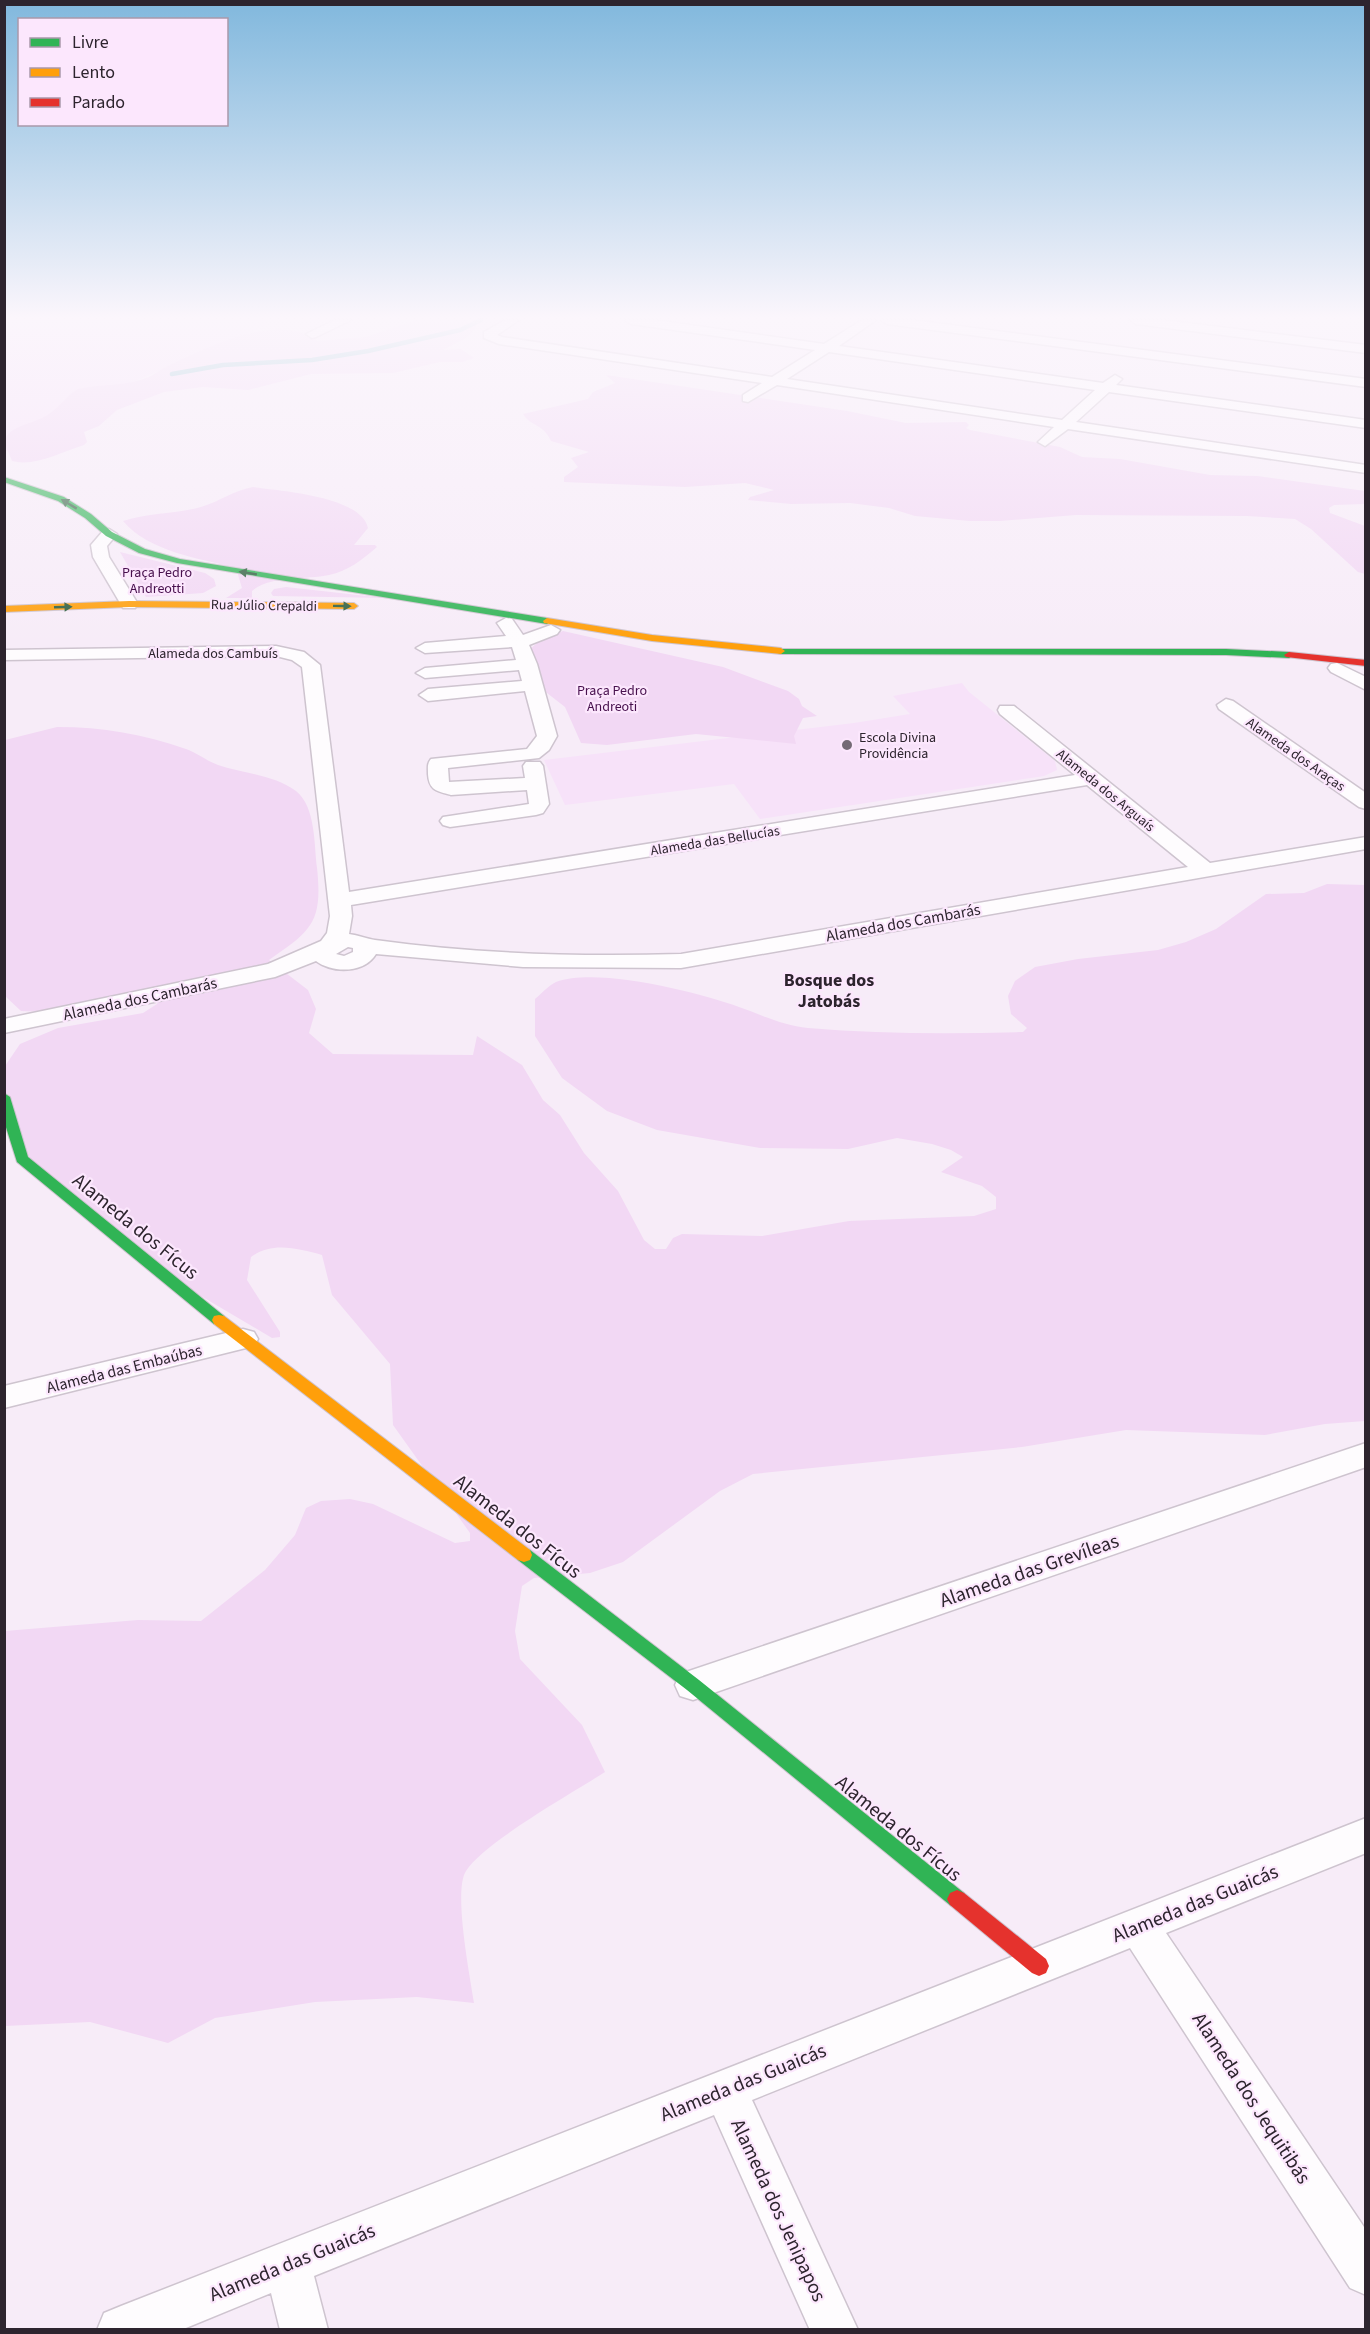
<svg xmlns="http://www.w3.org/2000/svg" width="1370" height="2334" font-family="'Source Sans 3',sans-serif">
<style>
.built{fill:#f7e2f9}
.green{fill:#f2d8f4}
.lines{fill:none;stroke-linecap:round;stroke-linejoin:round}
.stream{stroke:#86bfcc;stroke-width:4.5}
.street-casing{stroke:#cec4cf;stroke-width:3}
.fast-casing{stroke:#cec4cf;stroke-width:2}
.slow-casing{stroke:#cec4cf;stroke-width:2}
.jam-casing{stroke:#cec4cf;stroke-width:2}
.street{fill:#fefcfe;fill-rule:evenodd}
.fast{fill:#30b455;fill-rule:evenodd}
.slow{fill:#ff9f0a;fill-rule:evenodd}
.jam{fill:#e5322d;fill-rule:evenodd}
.oneway{fill:#2e5e3e}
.poi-dot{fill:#746a75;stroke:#fce7fd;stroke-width:2}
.labels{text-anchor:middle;stroke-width:4.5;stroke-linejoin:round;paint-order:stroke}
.far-park-label{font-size:14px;fill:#47104d;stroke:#fce7fd}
.far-street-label{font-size:14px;fill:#2d242e;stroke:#fce7fd}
.far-poi-label{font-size:14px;fill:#2d242e;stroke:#fce7fd;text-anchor:start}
.street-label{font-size:16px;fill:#2d242e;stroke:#fce7fd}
.neighbourhood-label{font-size:18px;font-weight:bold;fill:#2d242e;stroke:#fce7fd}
.near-street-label{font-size:20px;fill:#2d242e;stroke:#fce7fd}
</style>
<rect width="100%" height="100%" fill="#f7ecf8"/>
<g class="built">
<path d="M 5,320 L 266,320 L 265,326 L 119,388 L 41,438 L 5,452 Z"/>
<path d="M 962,683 L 969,692 L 1055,761 L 1057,770 L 1044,776 L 760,819 L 734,784 L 565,805 L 544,760 L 854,723 L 910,714 L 893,696 Z"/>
</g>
<g class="green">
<path d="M 416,320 L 466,320 L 475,324 L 477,327 L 466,338 L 443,350 L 461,349 L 474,358 L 462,362 L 440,362 L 393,373 L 311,374 L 248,390 L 203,387 L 164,392 L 117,410 L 99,426 L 84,432 L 87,442 L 84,445 C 61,452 35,467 12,461 C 10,454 3,445 6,438 C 10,427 32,423 42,418 C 58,411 65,396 78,389 C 100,384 127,386 146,378 C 155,375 162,368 170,365 C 209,347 279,311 317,341 L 366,337 Z"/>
<path d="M 606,375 L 847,411 L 906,423 L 966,422 L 969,425 L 966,428 L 970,430 L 1060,447 L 1082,457 L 1120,459 L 1210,475 L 1257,476 L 1365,491 L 1365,504 L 1334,505 L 1329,508 L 1330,513 L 1365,526 L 1365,574 L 1358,572 L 1311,529 L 1295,519 L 1247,516 L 1076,515 L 1000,521 L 970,521 L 915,516 L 889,508 L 850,503 L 791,504 L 748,500 L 750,497 L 774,490 L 745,483 L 685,487 L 564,482 L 564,477 L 578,467 L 571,458 L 589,452 L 551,441 C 543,423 531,427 523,414 L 588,399 L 593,392 L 615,383 Z"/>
<path d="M 253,487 C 281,491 361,496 368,528 L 354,545 L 375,545 L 377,547 C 362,560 348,571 329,575 C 306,580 270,575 252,591 L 252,598 L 226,598 L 242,588 L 236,568 C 199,558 149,552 123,521 C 148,513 175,514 201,507 C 221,501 232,491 253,487 Z"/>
<path d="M 120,552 L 205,573 L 214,579 L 216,586 L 203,593 L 146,597 Z"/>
<path d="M 286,587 L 385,598 L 273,596 L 271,593 L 274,589 Z"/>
<path d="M 563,631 L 723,667 L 788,691 L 799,699 L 802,706 L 817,716 L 803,718 L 794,736 L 796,744 L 696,734 L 607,745 L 581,743 L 565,707 L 538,686 L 526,654 C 536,641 548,636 563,631 Z"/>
<path d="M 57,727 C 103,727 143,734 186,749 C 197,753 207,761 218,765 C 242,773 275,775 296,791 C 316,807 314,845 317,868 C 323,923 311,931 269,960 L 308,990 L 316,1009 L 309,1033 L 333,1054 L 473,1055 L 477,1036 L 522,1065 L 543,1100 L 560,1115 L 584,1153 L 618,1191 L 644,1240 L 655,1249 L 666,1249 L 673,1238 L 682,1234 L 762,1236 L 849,1221 L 974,1216 L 996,1209 L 996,1197 L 982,1186 L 941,1172 L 963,1157 L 951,1150 L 932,1144 L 897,1138 L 848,1149 L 760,1148 L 657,1130 L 607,1111 L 562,1078 L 535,1036 L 535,999 C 541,994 549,985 556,982 C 599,967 696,992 739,1007 C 762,1015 784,1026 808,1028 C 879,1034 952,1034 1023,1032 L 1027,1028 L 1011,1014 L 1008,996 L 1015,981 L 1035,967 L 1078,959 L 1158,950 L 1186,942 L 1216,929 L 1266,894 L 1304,893 L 1327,884 L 1365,885 L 1365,1421 L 1325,1424 L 1265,1435 L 1126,1430 L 1022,1447 L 753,1474 L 720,1491 L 623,1562 L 590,1573 L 534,1578 L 522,1586 L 515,1631 L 520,1659 L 582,1725 L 605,1772 C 574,1792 483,1843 466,1871 C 453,1891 470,1976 474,2003 L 417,1997 L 315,2002 L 215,2018 L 168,2043 L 90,2022 L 5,2026 L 5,1631 L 138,1620 L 201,1621 L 265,1570 L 295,1535 L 306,1508 L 321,1501 L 350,1499 L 373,1504 L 455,1543 L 470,1541 L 470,1533 L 393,1425 L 390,1364 L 332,1295 L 322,1255 C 299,1249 272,1241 251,1257 L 247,1280 L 280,1332 L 280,1337 L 272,1338 L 145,1263 L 33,1163 L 5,1116 L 5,1066 L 20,1044 L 58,1028 L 143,1013 L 157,1004 L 161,996 L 46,1012 L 21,1011 L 5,996 L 5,740 Z"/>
</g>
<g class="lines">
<path class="stream" d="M 172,374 L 223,365 L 312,360 L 368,351 L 460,330 L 481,320"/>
<defs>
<g id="street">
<path d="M 335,320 L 351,320 L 316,337 L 312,338 L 306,334 Z"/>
<path d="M 505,320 L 519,320 L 497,335 L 502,337 L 772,377 L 815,350 L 631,324 L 625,320 L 655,320 L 824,344 L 862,320 L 876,320 L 839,346 L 1103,383 L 1115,375 L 1122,379 L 1116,385 L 1366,420 L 1366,428 L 1109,392 L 1076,422 L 1366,465 L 1366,473 L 1068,429 L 1045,446 L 1038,442 L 1054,427 L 777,385 L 748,402 L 743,401 L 743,395 L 762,383 L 499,344 L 484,338 L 484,332 ZM 829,352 L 1095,390 L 1062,420 L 787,379 Z"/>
<path d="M 881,320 L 913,320 L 1366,379 L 1366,387 L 887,324 Z"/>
<path d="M 1130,320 L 1163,320 L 1366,345 L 1366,353 L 1136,324 Z"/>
<path d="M 109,529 L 117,534 L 107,546 L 109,557 L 138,604 L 135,608 L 123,608 L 93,557 L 91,545 L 103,531 Z"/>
<path d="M 506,618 L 512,619 L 523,635 L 551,625 L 560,630 L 557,634 L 529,645 L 537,664 L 557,736 L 549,750 L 539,758 L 448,768 L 449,782 L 525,778 L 523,766 L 526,762 L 540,762 L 543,766 L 549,804 L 543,813 L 536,815 L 450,827 L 443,825 L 440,821 L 443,817 L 529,804 L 527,790 L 451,795 C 436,791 429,790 428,774 C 428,767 427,764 431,759 L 527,749 L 537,736 L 525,691 L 428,701 L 419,695 L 428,689 L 522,681 L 519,670 L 425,678 L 416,673 L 425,668 L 516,660 L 512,647 L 425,653 L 416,648 L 425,643 L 506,636 L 497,623 Z"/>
<path d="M 276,646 L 304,652 L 320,665 L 349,892 L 1075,775 L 1000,714 L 998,710 L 1000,706 L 1014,706 L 1210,863 L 1366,837 L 1366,849 L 681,968 L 523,967 L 376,954 C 364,974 332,973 316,961 L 275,977 L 4,1033 L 4,1019 L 268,964 L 321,941 L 327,933 L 330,916 L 302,667 L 292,660 L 276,656 L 4,660 L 4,650 ZM 1087,785 L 1188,867 L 681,954 C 579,957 476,954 375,940 C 367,939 358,935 349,934 L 352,916 L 351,905 ZM 348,947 L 353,948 L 353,952 L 344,956 L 336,954 Z"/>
<path d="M 1337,663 L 1366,677 L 1366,690 L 1331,672 L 1328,668 L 1331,664 Z"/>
<path d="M 1226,699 L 1233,701 L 1366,793 L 1366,809 L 1359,807 L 1219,709 L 1217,705 Z"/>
<path d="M 243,1329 L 254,1332 L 258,1339 L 254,1346 L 4,1408 L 4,1386 Z"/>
<path d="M 1366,1443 L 1366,1467 L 693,1700 L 680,1696 L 675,1685 L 680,1674 Z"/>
<path d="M 1366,1818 L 1366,1853 L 1166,1933 L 1366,2230 L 1366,2295 L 1350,2288 L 1130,1948 L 752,2100 L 858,2330 L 810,2330 L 714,2115 L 314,2276 L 328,2330 L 280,2330 L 271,2293 L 181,2330 L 97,2330 L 104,2313 L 121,2306 Z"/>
</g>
<g id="fast">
<path d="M 4,477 L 64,497 L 91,514 L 112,532 L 145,549 L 180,559 L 547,618 L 551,621 L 547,624 L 177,563 L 139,553 L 106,536 L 85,518 L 58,501 L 4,482 Z"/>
<path d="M 778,649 L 1226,649 L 1289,652 L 1294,655 L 1289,658 L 1226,655 L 781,654 L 778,653 Z"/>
<path d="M 4,1093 L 10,1097 L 28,1157 L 224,1316 L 226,1320 L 224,1324 L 214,1324 L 17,1162 L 4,1121 Z"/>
<path d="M 524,1548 L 530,1550 L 699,1680 L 964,1893 L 967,1899 L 964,1905 L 957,1908 L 950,1905 L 687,1690 L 518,1560 L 516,1555 L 518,1550 Z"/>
</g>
<g id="slow">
<path d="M 129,601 L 354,603 L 358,606 L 354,609 L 129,607 L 4,612 L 4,606 Z"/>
<path d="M 547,618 L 652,635 L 781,648 L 785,651 L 781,654 L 652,641 L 544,623 L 543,621 Z"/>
<path d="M 219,1315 L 224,1316 L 530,1550 L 532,1555 L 530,1560 L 524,1562 L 518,1560 L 214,1324 L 212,1320 L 214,1316 Z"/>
</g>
<g id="jam">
<path d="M 1289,652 L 1366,660 L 1366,666 L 1286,657 L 1284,655 Z"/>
<path d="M 957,1890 L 964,1893 L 1046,1959 L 1049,1966 L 1046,1973 L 1039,1976 L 1032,1973 L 950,1905 L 947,1899 L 950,1893 Z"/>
</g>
</defs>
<use href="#street" class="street-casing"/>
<use href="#fast" class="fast-casing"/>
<use href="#slow" class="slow-casing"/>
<use href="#jam" class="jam-casing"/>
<use href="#street" class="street"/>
<use href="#fast" class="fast"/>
<use href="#slow" class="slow"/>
<use href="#jam" class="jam"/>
</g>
<defs><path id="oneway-solid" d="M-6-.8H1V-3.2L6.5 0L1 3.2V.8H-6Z" transform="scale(1.5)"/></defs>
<g class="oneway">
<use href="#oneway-solid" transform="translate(69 504) rotate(-149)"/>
<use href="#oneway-solid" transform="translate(248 573) rotate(-171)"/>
<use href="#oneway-solid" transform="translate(342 606) rotate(1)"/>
<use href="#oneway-solid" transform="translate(63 607) rotate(-2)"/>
</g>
<linearGradient id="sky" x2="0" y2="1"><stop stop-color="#81b8dd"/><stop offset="0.49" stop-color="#fbf6fc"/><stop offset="1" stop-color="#fbf6fc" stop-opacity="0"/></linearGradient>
<rect width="1370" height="647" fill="url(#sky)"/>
<circle class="poi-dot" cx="847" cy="745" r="6"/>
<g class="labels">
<g class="far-park-label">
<text x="157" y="577">Praça Pedro<tspan x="157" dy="16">Andreotti</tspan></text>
<text x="612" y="695">Praça Pedro<tspan x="612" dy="16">Andreoti</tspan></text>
</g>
<g class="far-street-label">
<text transform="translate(264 605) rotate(1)" y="5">Rua Júlio Crepaldi</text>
<text x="213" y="658">Alameda dos Cambuís</text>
<text transform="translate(1296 754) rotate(35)" y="5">Alameda dos Araças</text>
<text transform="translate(1106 790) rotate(39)" y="5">Alameda dos Arguaís</text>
<text transform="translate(715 840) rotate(-9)" y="5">Alameda das Bellucías</text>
</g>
<g class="far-poi-label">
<text x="859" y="742">Escola Divina<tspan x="859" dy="16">Providência</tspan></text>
</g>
<g class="street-label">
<text transform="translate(903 922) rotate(-10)" y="6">Alameda dos Cambarás</text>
<text transform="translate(140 998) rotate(-12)" y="6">Alameda dos Cambarás</text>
<text transform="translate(124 1368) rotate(-14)" y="6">Alameda das Embaúbas</text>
</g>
<g class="neighbourhood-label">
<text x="829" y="986">Bosque dos<tspan x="829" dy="21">Jatobás</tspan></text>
</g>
<g class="near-street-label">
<text transform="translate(136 1226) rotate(39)" y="7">Alameda dos Fícus</text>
<text transform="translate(518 1526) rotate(38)" y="7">Alameda dos Fícus</text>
<text transform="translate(1029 1570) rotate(-19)" y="7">Alameda das Grevíleas</text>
<text transform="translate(899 1828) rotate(39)" y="7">Alameda dos Fícus</text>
<text transform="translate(1195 1903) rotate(-22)" y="7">Alameda das Guaicás</text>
<text transform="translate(743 2082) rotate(-22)" y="7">Alameda das Guaicás</text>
<text transform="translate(1252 2098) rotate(57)" y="7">Alameda dos Jequitibás</text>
<text transform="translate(779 2210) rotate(65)" y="7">Alameda dos Jenipapos</text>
<text transform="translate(292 2262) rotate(-22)" y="7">Alameda das Guaicás</text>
</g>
</g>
<rect width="1370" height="2334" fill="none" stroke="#2d242e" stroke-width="12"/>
<rect x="18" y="18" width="210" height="108" fill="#fce7fd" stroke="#a999aa" stroke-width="1.5"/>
<rect x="30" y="38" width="30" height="9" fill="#30b455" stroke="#a999aa" stroke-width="1.5"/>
<text x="72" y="48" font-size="18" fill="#2d242e">Livre</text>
<rect x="30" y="68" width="30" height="9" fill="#ff9f0a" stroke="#a999aa" stroke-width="1.5"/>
<text x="72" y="78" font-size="18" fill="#2d242e">Lento</text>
<rect x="30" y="98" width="30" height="9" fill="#e5322d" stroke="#a999aa" stroke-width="1.5"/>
<text x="72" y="108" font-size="18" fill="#2d242e">Parado</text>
</svg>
